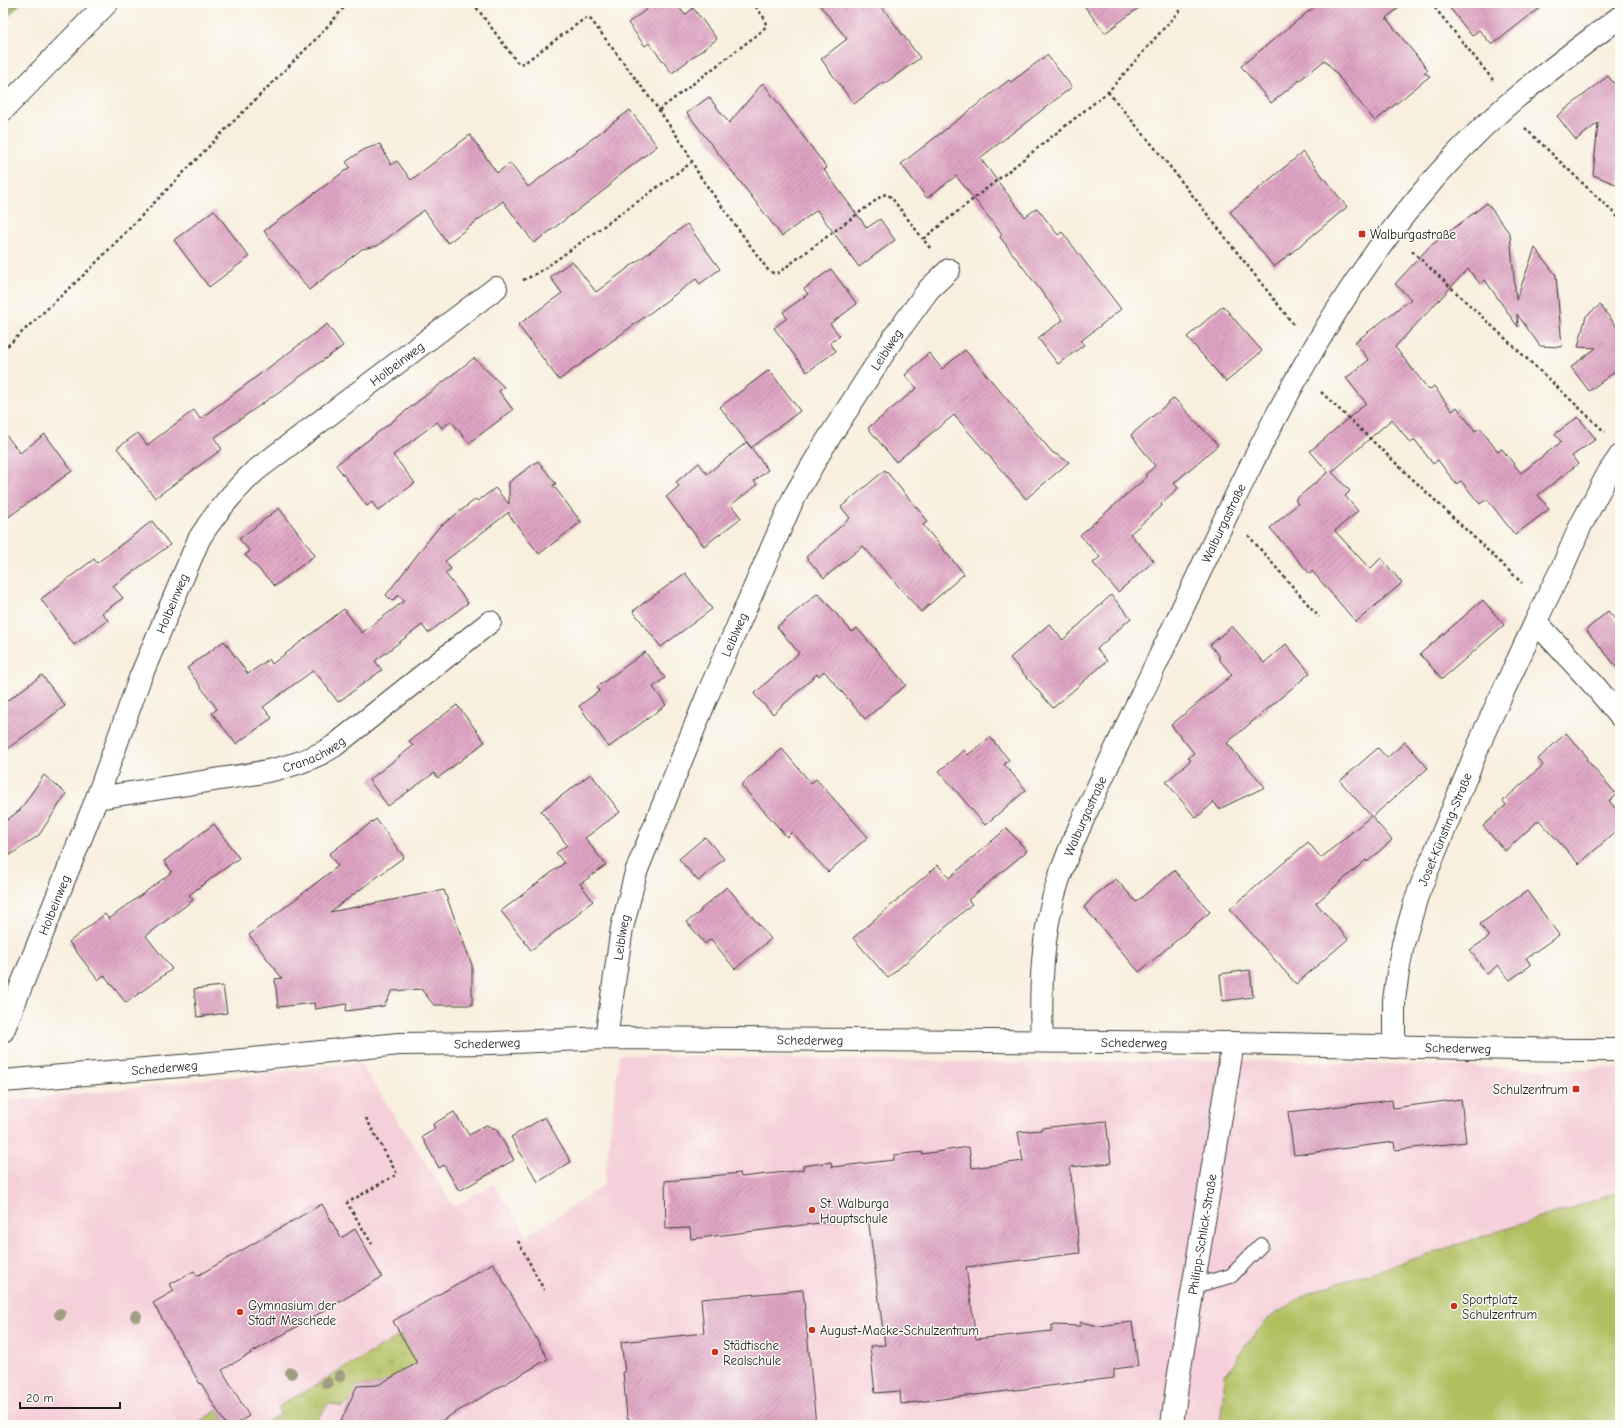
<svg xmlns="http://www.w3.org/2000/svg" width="1623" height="1428" font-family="'Comic Neue',sans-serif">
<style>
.built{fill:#f5cfd9}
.grass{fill:url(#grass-tufts);stroke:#676e3e}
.forest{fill:url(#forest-firs);stroke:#54613a}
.pitch{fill:#b2bf61;stroke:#676e3e}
.building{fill:url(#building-hatch)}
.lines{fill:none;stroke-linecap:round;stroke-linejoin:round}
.service-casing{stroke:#3d3c39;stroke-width:16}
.minor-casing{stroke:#3d3c39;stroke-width:24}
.path{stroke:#3d3c39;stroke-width:2.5;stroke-dasharray:3 3;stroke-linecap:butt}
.service{stroke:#fff;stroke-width:14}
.minor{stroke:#fff;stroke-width:22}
.tree{fill:#a09f83}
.poi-dot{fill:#c8321e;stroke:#fdfcf7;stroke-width:1.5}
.labels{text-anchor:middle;stroke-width:3;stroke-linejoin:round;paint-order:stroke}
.poi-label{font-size:13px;fill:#1c1c1c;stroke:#fdfcf7;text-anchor:start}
.street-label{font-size:13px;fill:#1c1c1c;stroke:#fdfcf7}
</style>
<defs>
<pattern id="grass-tufts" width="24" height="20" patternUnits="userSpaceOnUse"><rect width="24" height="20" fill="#b2bf61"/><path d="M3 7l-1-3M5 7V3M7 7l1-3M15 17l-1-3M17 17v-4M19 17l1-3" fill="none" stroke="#98a454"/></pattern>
<pattern id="forest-firs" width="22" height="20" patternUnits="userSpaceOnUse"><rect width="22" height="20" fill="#8da657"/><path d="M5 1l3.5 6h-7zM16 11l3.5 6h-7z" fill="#728647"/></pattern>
<pattern id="building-hatch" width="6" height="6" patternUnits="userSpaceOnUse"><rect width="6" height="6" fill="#dfa4c3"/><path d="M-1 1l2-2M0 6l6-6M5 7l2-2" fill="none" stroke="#b4859e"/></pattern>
</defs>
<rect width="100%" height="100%" fill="#fdfcf7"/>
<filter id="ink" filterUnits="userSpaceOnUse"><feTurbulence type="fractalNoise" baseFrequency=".025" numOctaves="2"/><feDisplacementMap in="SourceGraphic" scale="8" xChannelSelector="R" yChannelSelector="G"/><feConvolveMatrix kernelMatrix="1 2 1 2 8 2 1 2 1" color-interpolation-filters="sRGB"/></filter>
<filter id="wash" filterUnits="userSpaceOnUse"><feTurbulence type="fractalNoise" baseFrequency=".012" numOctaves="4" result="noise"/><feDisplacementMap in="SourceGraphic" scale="16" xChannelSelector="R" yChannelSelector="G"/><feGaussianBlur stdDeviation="0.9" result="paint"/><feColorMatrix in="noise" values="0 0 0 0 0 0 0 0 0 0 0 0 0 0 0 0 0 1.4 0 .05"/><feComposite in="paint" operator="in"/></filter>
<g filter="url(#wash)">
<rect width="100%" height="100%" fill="#f8efde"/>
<path class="built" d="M 619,1055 L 1018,1063 L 1234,1060 L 1547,1069 L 1620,1068 L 1620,1425 L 3,1425 L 3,1102 L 360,1063 L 454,1207 L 493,1184 L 527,1236 L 604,1185 Z"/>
<g class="grass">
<path d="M 401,1335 L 418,1364 L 378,1385 L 357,1386 L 354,1399 L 341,1407 L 329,1403 L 316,1421 L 309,1425 L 262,1425 L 280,1414 L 278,1407 Z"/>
<path d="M 217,1410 L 226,1425 L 194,1425 Z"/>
</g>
<path class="forest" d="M 3,3 L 21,3 L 3,22 Z"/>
<path class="pitch" d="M 1620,1192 L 1620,1425 L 1220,1425 L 1225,1376 L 1248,1342 L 1268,1319 L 1308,1293 Z"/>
<g id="blocks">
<g class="building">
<path d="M 655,3 L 676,3 L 685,15 L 693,8 L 717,39 L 672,73 L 649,43 L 645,46 L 628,23 Z"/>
<path d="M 818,3 L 879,3 L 920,58 L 884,84 L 883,82 L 854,104 L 821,59 L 847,39 Z"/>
<path d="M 1082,3 L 1145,3 L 1105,33 Z"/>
<path d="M 1319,3 L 1405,3 L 1386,18 L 1428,70 L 1424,73 L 1430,76 L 1375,121 L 1325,60 L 1271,103 L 1241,66 Z"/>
<path d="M 1446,3 L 1546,3 L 1492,45 L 1479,30 L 1472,36 Z"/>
<path d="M 1047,55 L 1072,87 L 980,158 L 1025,217 L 1037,208 L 1058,235 L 1062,232 L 1121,309 L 1081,341 L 1084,345 L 1058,364 L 1038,338 L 1063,320 L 1000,237 L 1002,234 L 956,176 L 927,198 L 901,164 L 1009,80 L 1011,82 Z"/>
<path d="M 1608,76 L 1620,91 L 1620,186 L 1593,175 L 1598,123 L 1576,140 L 1557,116 Z"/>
<path d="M 763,83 L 827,168 L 824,170 L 867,228 L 880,219 L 895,240 L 859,267 L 817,210 L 782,236 L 687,113 L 709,97 L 729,123 Z"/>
<path d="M 630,110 L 657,146 L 610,183 L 611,185 L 534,243 L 503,201 L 448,243 L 424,210 L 377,246 L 362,249 L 309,290 L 264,231 L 350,167 L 346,162 L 363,150 L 380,144 L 391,165 L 397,161 L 411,180 L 470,135 L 497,173 L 510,163 L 528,187 Z"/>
<path d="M 1303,152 L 1347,207 L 1274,267 L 1230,212 Z"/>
<path d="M 1487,203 L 1510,234 L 1516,300 L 1535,248 L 1556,275 L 1562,347 L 1540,346 L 1517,314 L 1518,327 L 1485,280 L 1480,284 L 1468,269 L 1395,347 L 1429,390 L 1434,386 L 1452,411 L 1457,407 L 1475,431 L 1480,428 L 1498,452 L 1502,449 L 1521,473 L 1561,442 L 1555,434 L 1578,417 L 1596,439 L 1572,456 L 1578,464 L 1538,495 L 1549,509 L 1515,535 L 1487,499 L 1480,504 L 1461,481 L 1456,484 L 1438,460 L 1433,464 L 1415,440 L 1410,443 L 1392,419 L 1332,472 L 1350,491 L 1345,496 L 1358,511 L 1335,531 L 1370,569 L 1381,558 L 1402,583 L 1356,622 L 1312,571 L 1310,574 L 1270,528 L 1298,504 L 1295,500 L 1328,472 L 1310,451 L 1366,403 L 1346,378 L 1369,360 L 1355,342 L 1411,299 L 1395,284 L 1429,247 Z"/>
<path d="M 214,210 L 249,257 L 209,287 L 174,240 Z"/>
<path d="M 687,224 L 720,269 L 700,284 L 696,279 L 559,380 L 518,325 L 562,293 L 550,277 L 572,261 L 596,292 Z"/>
<path d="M 831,269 L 857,304 L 830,324 L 840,336 L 830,343 L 836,351 L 807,372 L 774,328 L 787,318 L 783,312 L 808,294 L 804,289 Z"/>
<path d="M 1600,305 L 1619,330 L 1620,329 L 1620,368 L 1589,391 L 1571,367 L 1596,348 L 1578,347 L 1586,316 Z"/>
<path d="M 1223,306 L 1262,351 L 1226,382 L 1187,337 Z"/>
<path d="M 327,324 L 343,346 L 214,438 L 222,449 L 155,498 L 117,448 L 138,433 L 147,445 L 194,410 L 200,419 Z"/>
<path d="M 965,350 L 1052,452 L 1069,462 L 1026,499 L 954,415 L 896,462 L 868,428 L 917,388 L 905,375 L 929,353 L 942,369 Z"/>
<path d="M 474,358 L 504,387 L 499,391 L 513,410 L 469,443 L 451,421 L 442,428 L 437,422 L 393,455 L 415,483 L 378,511 L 372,502 L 367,506 L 336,465 Z"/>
<path d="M 769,370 L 800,411 L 751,448 L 720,407 Z"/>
<path d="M 1174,398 L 1218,445 L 1174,483 L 1178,488 L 1161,504 L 1162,506 L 1130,534 L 1154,561 L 1118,592 L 1093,563 L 1100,557 L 1080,535 L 1147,477 L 1145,475 L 1155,466 L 1131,435 Z"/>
<path d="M 3,431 L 20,453 L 45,434 L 72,471 L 3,521 Z"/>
<path d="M 747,442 L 768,470 L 754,481 L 757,485 L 731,505 L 741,518 L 704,546 L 666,497 L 679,486 L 676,482 L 699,463 L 707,474 Z"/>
<path d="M 538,461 L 556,484 L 553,485 L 581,522 L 539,554 L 509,515 L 509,512 L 445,561 L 451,569 L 445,573 L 468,603 L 428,633 L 422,625 L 375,661 L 382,670 L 338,702 L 314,670 L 263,707 L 272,718 L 236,744 L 212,713 L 217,709 L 187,668 L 224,641 L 248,674 L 269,659 L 272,664 L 344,609 L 362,633 L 404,601 L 399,595 L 392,601 L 386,595 L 438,528 L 476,499 L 478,501 L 495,488 L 509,504 L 509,482 Z"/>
<path d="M 885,470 L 928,521 L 923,525 L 964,574 L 921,612 L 863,546 L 824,578 L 806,557 L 850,518 L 841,507 Z"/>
<path d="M 279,508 L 315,555 L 275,586 L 245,555 L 250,551 L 239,539 Z"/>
<path d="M 152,521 L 170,545 L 113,586 L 123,598 L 102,613 L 108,620 L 74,645 L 41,599 L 94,559 L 97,563 Z"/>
<path d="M 685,573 L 712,609 L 661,647 L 633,611 Z"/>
<path d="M 818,593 L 852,632 L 857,628 L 906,685 L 865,719 L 824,671 L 819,676 L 817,674 L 773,714 L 754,694 L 799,653 L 777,627 Z"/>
<path d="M 1111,595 L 1131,618 L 1097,649 L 1107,661 L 1053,708 L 1010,658 L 1049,624 L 1063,640 Z"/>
<path d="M 1483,600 L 1504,625 L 1442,679 L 1420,654 Z"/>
<path d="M 1608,611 L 1620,625 L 1620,671 L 1586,630 Z"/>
<path d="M 1232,626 L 1264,663 L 1286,644 L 1310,673 L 1227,743 L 1265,787 L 1219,809 L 1214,802 L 1196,818 L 1166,782 L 1191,760 L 1188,758 L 1194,753 L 1171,725 L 1232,675 L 1218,658 L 1220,657 L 1210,645 Z"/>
<path d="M 645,652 L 665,678 L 653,687 L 666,705 L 609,747 L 579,706 L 599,691 L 597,687 Z"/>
<path d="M 42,675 L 65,706 L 3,752 L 3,704 Z"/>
<path d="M 457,705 L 485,742 L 438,778 L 434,773 L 409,791 L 408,789 L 409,791 L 388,806 L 369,780 L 413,746 L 409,741 Z"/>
<path d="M 1566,733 L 1588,758 L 1586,759 L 1617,795 L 1609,801 L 1620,813 L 1620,828 L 1579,864 L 1539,820 L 1505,851 L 1483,826 L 1506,805 L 1503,801 L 1543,765 L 1538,759 Z"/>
<path d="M 990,737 L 1009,760 L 1004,764 L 1026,790 L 985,825 L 939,771 L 964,750 L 968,755 Z"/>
<path d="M 1405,742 L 1428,768 L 1372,817 L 1392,840 L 1367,862 L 1366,860 L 1316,903 L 1348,939 L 1296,984 L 1230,909 L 1308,842 L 1321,858 L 1371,816 L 1340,781 L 1378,748 L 1387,758 Z"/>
<path d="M 782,749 L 811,783 L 816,779 L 868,837 L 828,872 L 792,832 L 787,837 L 741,785 Z"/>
<path d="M 591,774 L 620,812 L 585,838 L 606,865 L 580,884 L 593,901 L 579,912 L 580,913 L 531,950 L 501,911 L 564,863 L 556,853 L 567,845 L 541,811 Z"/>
<path d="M 44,775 L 66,794 L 39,835 L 3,860 L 3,823 L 20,810 Z"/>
<path d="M 376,819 L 404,857 L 330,912 L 444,890 L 472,965 L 472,1005 L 434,1005 L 421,989 L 392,991 L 384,1006 L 346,1011 L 347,1004 L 315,1009 L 314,1003 L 278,1007 L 275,979 L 282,978 L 249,935 L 338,866 L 329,854 Z"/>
<path d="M 214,824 L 239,858 L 189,895 L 193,900 L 146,936 L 172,969 L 126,1003 L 104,975 L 98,980 L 69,942 L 105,914 L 109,919 L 172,872 L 164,861 Z"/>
<path d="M 1007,828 L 1027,851 L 968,900 L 972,904 L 888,978 L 853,938 L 938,865 L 949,878 Z"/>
<path d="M 705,837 L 724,859 L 698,881 L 679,859 Z"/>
<path d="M 1174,870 L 1210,912 L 1139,972 L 1084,907 L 1095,895 L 1116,879 L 1136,902 Z"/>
<path d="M 727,887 L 771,939 L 735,969 L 711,939 L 705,944 L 687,922 L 701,911 L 700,910 Z"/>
<path d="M 1527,891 L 1559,935 L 1526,958 L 1531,965 L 1510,980 L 1498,965 L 1487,974 L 1470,950 L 1489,937 L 1480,924 Z"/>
<path d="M 1250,970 L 1253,997 L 1223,1001 L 1220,974 Z"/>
<path d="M 223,986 L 227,1013 L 197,1017 L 194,989 Z"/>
<path d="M 1461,1099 L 1466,1142 L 1395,1150 L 1394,1142 L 1294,1155 L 1288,1112 L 1392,1100 L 1393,1108 Z"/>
<path d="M 454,1112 L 469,1135 L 486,1125 L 496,1129 L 514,1160 L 459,1191 L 444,1165 L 439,1168 L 422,1137 L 435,1129 L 433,1124 Z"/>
<path d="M 545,1117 L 571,1162 L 538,1182 L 511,1137 Z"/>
<path d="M 1106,1121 L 1111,1163 L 1070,1167 L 1080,1253 L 966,1267 L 976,1339 L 1052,1331 L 1052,1325 L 1080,1326 L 1080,1322 L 1099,1326 L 1132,1322 L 1138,1366 L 1114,1369 L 1114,1378 L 901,1404 L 900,1391 L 875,1393 L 870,1346 L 885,1345 L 868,1217 L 691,1239 L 690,1228 L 666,1229 L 665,1181 L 711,1177 L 711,1176 L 740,1173 L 741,1177 L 803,1170 L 803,1166 L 831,1162 L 832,1167 L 894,1160 L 894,1155 L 922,1152 L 922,1154 L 969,1147 L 972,1168 L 1023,1161 L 1018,1132 L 1041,1130 L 1041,1128 Z"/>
<path d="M 322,1204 L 341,1238 L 355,1229 L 382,1277 L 222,1370 L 249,1416 L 234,1425 L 226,1425 L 201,1383 L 200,1384 L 153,1303 L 174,1291 L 170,1284 L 194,1271 L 197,1276 Z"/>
<path d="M 493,1263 L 548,1359 L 434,1425 L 339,1425 L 357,1386 L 378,1385 L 417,1363 L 393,1321 Z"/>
<path d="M 803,1290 L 816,1425 L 630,1425 L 629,1418 L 627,1418 L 623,1372 L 625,1372 L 621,1342 L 704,1333 L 701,1299 Z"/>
</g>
</g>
</g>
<g filter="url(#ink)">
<use href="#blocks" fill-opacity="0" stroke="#3d3c39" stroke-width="1"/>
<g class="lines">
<defs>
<path id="service" d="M 1193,1286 L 1231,1276 L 1261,1245"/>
<g id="minor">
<path d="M 3,110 L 107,3"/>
<path d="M 1536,622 L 1594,685 L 1620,716"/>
<path id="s1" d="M 97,798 C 134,792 171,787 208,781 C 251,774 297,770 334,746 L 490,622"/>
<path id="s2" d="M 3,1031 L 97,798 L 140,678 L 199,539 C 215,513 234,491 255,471 L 496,288"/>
<path id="s3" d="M 606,1038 L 622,928 L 636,872 L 708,694 L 794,497 L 823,447 L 894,337 L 929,289 L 949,270"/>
<path id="s4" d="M 1042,1041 C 1040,995 1041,948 1052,903 C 1060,869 1075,837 1089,806 C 1111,758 1134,711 1156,664 C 1233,504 1303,336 1417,199 C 1444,166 1473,135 1505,107 C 1542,75 1581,46 1620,17"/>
<path id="s5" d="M 1394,1047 L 1394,1000 L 1398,972 L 1403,944 L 1417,896 L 1486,728 L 1545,602 L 1563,566 L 1580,527 L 1609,472 L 1620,456"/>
<path id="s6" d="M 3,1081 L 192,1065 L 399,1044 L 492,1043 L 606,1038 L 1233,1043 L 1573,1050 L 1620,1050"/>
<path id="s7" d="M 1172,1425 L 1177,1386 L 1233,1043"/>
</g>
</defs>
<use href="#service" class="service-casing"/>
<use href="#minor" class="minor-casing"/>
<g class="path">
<path d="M 473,3 L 517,62 L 520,64 L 524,63 L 584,19 L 589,18 L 592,21 L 656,106 L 684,146 L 699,175 L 768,270 L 773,273 L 778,273 L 883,195 L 887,194 L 891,197 L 923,239"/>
<path d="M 1431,3 L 1493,80"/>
<path d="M 1108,92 L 1160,154 L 1294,325"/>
<path d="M 659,110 L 762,31 L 766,26 L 765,19 L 753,3"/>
<path d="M 1525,128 L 1620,219"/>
<path d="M 930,248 L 923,239 L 1108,92 L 1186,3"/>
<path d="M 1412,251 L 1605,432"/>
<path d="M 523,280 L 530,277 L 544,269 L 691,163"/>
<path d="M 3,350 L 91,268 L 219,136 L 319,36 L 348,3"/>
<path d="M 1321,392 L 1522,583"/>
<path d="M 1248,535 L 1319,617"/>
<path d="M 366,1118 L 397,1174 L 347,1203 L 372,1244"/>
<path d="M 518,1241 L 544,1290"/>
</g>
<use href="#service" class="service"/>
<use href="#minor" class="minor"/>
</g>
<g class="tree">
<circle cx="60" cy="1314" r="6"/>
<circle cx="136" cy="1316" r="6"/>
<circle cx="291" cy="1373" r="6"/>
<circle cx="340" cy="1376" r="6"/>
<circle cx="327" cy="1383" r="6"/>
</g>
</g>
<g class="poi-dot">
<rect x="1358" y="230" width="8" height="8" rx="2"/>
<rect x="1572" y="1085" width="8" height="8" rx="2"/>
<circle cx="812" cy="1210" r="4"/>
<circle cx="1454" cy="1306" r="4"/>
<circle cx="240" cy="1312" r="4"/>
<circle cx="812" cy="1330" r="4"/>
<circle cx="715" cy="1352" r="4"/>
</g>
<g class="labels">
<g class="poi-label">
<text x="1370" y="239">Walburgastraße</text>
<text x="1568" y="1094" text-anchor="end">Schulzentrum</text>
<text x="820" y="1208">St. Walburga<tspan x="820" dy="15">Hauptschule</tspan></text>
<text x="1462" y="1304">Sportplatz<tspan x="1462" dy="15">Schulzentrum</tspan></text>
<text x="248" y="1310">Gymnasium der<tspan x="248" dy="15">Stadt Meschede</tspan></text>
<text x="820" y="1335">August-Macke-Schulzentrum</text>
<text x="723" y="1350">Städtische<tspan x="723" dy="15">Realschule</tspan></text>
</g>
<g class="street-label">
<text dy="5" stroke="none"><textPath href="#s3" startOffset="750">Leiblweg</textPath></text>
<text dy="5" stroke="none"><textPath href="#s2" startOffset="796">Holbeinweg</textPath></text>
<text dy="5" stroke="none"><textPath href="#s4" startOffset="556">Walburgastraße</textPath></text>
<text dy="5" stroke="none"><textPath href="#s2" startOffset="460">Holbeinweg</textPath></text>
<text dy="5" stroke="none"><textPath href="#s3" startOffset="426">Leiblweg</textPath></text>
<text dy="5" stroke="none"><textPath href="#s1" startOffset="222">Cranachweg</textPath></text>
<text dy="5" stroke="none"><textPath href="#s4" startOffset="232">Walburgastraße</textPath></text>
<text dy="5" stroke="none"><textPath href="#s5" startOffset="226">Josef-Künsting-Straße</textPath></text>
<text dy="5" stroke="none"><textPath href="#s2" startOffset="136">Holbeinweg</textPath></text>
<text dy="5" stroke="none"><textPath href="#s3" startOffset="102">Leiblweg</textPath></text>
<text dy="5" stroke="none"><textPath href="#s6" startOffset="809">Schederweg</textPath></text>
<text dy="5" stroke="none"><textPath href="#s6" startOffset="486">Schederweg</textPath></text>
<text dy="5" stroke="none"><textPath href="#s6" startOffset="1133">Schederweg</textPath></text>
<text dy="5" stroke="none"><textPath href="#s6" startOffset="1457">Schederweg</textPath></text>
<text dy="5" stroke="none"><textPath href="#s6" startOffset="162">Schederweg</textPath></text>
<text dy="5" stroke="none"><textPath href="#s7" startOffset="193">Philipp-Schlick-Straße</textPath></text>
</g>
</g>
<rect width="1623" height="1428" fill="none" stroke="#fdfcf7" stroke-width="16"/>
<path d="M20 1402v6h100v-6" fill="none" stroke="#1c1c1c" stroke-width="2"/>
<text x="26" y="1402" font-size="12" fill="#1c1c1c" stroke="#fdfcf7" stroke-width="3" paint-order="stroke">20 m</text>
</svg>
